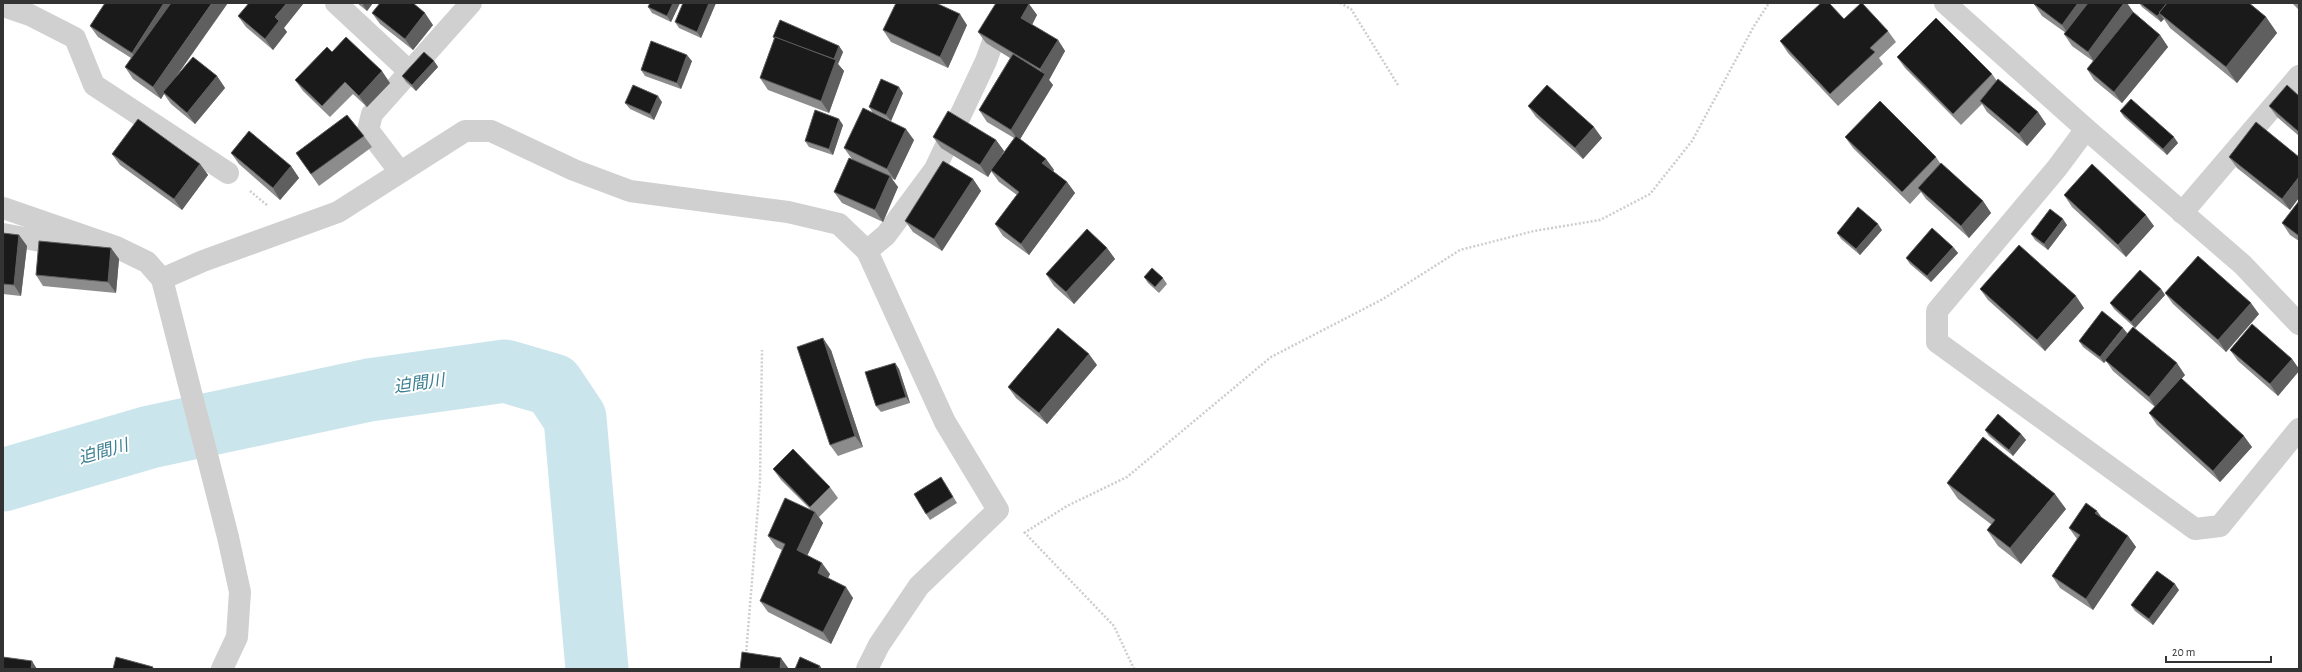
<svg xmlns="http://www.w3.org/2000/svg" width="2302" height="672" font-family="'Alegreya Sans','Noto Sans JP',sans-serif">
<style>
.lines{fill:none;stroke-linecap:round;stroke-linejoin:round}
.river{stroke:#cbe5ec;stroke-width:63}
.path{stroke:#cdcdcd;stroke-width:2.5;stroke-dasharray:2 2;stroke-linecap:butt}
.minor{stroke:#d0d0d0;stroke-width:22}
.wall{fill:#8c8c8c}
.shaded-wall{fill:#5f5f5f}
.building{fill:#1a1a1a;stroke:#5f5f5f}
.labels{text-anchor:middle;stroke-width:4;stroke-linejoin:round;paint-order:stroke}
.water-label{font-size:17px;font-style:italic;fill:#3b7f91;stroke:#fff}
</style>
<rect width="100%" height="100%" fill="#fff"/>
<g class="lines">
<path class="river" d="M 3,480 L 150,437 L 369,390 L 505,371 L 553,385 L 575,418 L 597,669"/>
<g class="path">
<path d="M 1340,3 L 1351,9 L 1398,85"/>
<path d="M 250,191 L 268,206"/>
<path d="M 1024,532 L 1114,626 L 1134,669"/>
<path d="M 1024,533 L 1067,506 L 1127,477 L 1271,357 L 1383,299 L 1460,250 L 1534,231 L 1600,220 L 1650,194 L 1692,141 L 1754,26 L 1769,3"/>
<path d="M 746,655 L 760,482 L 762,350"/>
</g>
<g class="minor">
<path d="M 336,3 L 410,72"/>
<path d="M 1945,3 L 2086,129 L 2243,265 L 2299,324"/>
<path d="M 3,6 L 30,15 L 75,38 L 94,85 L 228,173"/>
<path d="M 2086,129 L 2057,168 L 1937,311 L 1937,342 L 2195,529 L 2220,526 L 2299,429"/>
<path d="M 400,172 L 368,130 L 372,114 L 471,3"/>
<path d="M 3,208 L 116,247 L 147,262 L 162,279 L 228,537 L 240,592 L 237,637 L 222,669"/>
<path d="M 2182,213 L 2299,76"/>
<path d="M 3,234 L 78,248"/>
<path d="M 867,251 L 886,235 L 935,169 L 986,61 L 1007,3"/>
<path d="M 162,279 L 203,261 L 338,212 L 465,131 L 491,131 L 574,170 L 630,191 L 788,212 L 839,224 L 867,251 L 945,422 L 998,510 L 919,586 L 879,645 L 867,669"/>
</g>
</g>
<g class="wall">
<path d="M 357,3 L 373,3 L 367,11 Z"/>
<path d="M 680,3 L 671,22 L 652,13 L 648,7 Z"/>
<path d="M 683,3 L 716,3 L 701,38 L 679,28 L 675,22 Z"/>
<path d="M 2035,3 L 2127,3 L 2133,12 L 2160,35 L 2168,47 L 2122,103 L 2094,80 L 2087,69 L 2093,61 L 2072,46 L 2064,34 L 2066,33 L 2042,16 L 2034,4 Z"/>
<path d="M 2139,3 L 2249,3 L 2266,17 L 2277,33 L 2237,83 L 2170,28 L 2164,19 L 2161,22 L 2142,7 Z"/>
<path d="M 2292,3 L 2299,3 L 2299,10 Z"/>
<path d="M 1029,4 L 1037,15 L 1032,25 L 1058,40 L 1065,51 L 1049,80 L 1053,85 L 1020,139 L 1046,159 L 1054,170 L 1053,171 L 1067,182 L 1075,193 L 1029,255 L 1003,236 L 995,224 L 1017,195 L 999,182 L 991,171 L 988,177 L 941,148 L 933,137 L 996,140 L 1004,151 L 998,161 L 1014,138 L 987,122 L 979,110 L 1010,58 L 986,43 L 978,32 Z"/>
<path d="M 372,13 L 433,25 L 413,50 L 380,24 Z"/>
<path d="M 238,16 L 284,28 L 287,32 L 273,50 L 246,27 Z"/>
<path d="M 1844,19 L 1888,31 L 1896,42 L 1879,58 L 1883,64 L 1838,106 L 1788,53 L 1780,41 Z"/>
<path d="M 967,25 L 948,68 L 891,42 L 883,30 Z"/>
<path d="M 90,26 L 177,76 L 217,76 L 225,88 L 195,124 L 171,104 L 164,94 L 161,99 L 133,79 L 125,67 L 131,58 L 98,37 Z"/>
<path d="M 773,37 L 839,46 L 843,52 L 838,64 L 844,71 L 829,113 L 768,90 L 760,78 L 774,39 Z"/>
<path d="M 1897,57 L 1992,74 L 1997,81 L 2038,112 L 2046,124 L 2027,146 L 1987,112 L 1982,104 L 1961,125 L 1905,68 Z"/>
<path d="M 434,61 L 438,67 L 416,91 L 406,82 L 402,76 Z"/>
<path d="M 692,61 L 681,89 L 645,76 L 641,70 Z"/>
<path d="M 295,80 L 390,83 L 367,107 L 353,94 L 330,117 L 303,91 Z"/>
<path d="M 903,93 L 891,121 L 874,113 L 914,140 L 895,180 L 891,178 L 898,187 L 883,222 L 842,203 L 834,192 L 852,159 L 844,148 L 873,113 L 869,107 Z"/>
<path d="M 2299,96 L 2299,136 L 2277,117 L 2269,106 Z"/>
<path d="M 662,102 L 654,120 L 630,109 L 625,103 Z"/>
<path d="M 1528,106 L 1602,138 L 1583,159 L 1536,117 Z"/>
<path d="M 2120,111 L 2178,143 L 2167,155 L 2124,117 Z"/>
<path d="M 2256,122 L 2290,210 L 2237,168 L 2229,157 Z"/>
<path d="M 843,125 L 833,155 L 809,147 L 805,141 Z"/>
<path d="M 364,136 L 372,147 L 319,186 L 296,153 Z"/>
<path d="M 1845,137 L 1936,157 L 1940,163 L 1983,201 L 1991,213 L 1969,238 L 1926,199 L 1921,192 L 1910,204 L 1853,148 Z"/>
<path d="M 231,153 L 291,166 L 299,178 L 280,200 L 239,164 Z"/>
<path d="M 112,154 L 200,164 L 208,175 L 182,210 L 120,165 Z"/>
<path d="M 973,179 L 981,191 L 942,251 L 913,232 L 905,221 Z"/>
<path d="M 2064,195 L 2154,226 L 2126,257 L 2072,207 Z"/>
<path d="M 2299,201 L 2299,241 L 2290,235 L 2282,223 Z"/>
<path d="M 2067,225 L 2048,250 L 2035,240 L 2031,234 Z"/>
<path d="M 1882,230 L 1860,255 L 1841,239 L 1837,233 Z"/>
<path d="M 3,233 L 19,235 L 27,246 L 21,296 L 3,294 Z"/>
<path d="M 1953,247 L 1958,253 L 1931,282 L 1910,264 L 1906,258 Z"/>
<path d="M 111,248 L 119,259 L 116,293 L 43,286 L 36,275 Z"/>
<path d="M 1107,248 L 1115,259 L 1074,304 L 1054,286 L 1046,274 Z"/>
<path d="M 1144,277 L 1163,278 L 1167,284 L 1159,293 L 1148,283 Z"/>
<path d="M 1980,289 L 2084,308 L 2045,351 L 1988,300 Z"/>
<path d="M 2161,289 L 2165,295 L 2135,328 L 2114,309 L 2110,303 Z"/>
<path d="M 2165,293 L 2259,314 L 2226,352 L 2173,304 Z"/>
<path d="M 2079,341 L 2185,375 L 2181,379 L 2252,447 L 2220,482 L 2157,425 L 2149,413 L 2155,407 L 2113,371 L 2106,361 L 2104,363 L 2083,347 Z"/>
<path d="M 831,350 L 863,447 L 838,456 L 830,445 Z"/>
<path d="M 2230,350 L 2292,359 L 2299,369 L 2299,371 L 2278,396 L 2238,361 Z"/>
<path d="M 895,363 L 899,369 L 910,403 L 881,412 L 876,406 Z"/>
<path d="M 1097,365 L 1047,424 L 1016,398 L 1008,387 Z"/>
<path d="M 1985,430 L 2021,434 L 2026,440 L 2013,456 L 1989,436 Z"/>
<path d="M 773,469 L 830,487 L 838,498 L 819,517 L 823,523 L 807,556 L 830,574 L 828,578 L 853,598 L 831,644 L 768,612 L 760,601 L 782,550 L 776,547 L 768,536 L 810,509 L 781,480 Z"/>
<path d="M 945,483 L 957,503 L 930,520 L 926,514 Z"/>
<path d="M 1947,483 L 2066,509 L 2021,564 L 1998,546 L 1987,530 L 1992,525 L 1958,499 Z"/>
<path d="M 2101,517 L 2128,536 L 2136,547 L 2093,610 L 2060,588 L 2052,576 L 2077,539 L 2069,528 Z"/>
<path d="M 2179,590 L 2153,625 L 2135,611 L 2131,605 Z"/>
</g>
<g class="shaded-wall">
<path d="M 164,3 L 179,3 L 140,64 L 132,53 Z"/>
<path d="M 212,3 L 228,3 L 164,94 L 163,92 L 164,94 L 161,99 L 153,87 Z"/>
<path d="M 287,3 L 304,3 L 284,28 L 287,32 L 273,50 L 265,39 L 275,17 Z"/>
<path d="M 364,3 L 373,3 L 367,11 L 363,5 Z"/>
<path d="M 673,3 L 680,3 L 671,22 L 667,16 Z"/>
<path d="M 709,3 L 716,3 L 701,38 L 697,32 Z"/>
<path d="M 2078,3 L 2094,3 L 2070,36 L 2062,25 Z"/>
<path d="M 2124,3 L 2127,3 L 2134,13 L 2095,63 L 2088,52 Z"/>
<path d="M 1029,4 L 1037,15 L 1029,30 L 1021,18 Z"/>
<path d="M 425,13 L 433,25 L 413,50 L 405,39 Z"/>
<path d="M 2159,13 L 2164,19 L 2161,22 L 2157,16 Z"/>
<path d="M 960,14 L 967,25 L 948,68 L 940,57 Z"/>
<path d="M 2266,17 L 2277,33 L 2237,83 L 2226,67 Z"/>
<path d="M 2160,35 L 2168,47 L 2122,103 L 2114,92 Z"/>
<path d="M 1058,40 L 1065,51 L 1049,80 L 1053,85 L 1019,141 L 1011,130 L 1044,75 L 1040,69 Z"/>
<path d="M 839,46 L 843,52 L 838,64 L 844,71 L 829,113 L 821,101 L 832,63 Z"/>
<path d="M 687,55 L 692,61 L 681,89 L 677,83 Z"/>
<path d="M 434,61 L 438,67 L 416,91 L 412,85 Z"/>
<path d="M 382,71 L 390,83 L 367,107 L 359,96 Z"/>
<path d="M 217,76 L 225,88 L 195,124 L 187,113 Z"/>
<path d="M 899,87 L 903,93 L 891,121 L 886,115 Z"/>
<path d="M 658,96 L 662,102 L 654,120 L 650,114 Z"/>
<path d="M 2038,112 L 2046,124 L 2027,146 L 2019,134 Z"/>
<path d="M 839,119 L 843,125 L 833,155 L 829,149 Z"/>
<path d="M 1594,127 L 1602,138 L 1583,159 L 1575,148 Z"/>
<path d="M 906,129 L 914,140 L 895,180 L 887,169 Z"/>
<path d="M 2174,137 L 2178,143 L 2167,155 L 2163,149 Z"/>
<path d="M 996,140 L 1004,151 L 988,177 L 980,165 Z"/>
<path d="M 1046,159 L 1054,170 L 1050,175 L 1042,163 Z"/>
<path d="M 200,164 L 208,175 L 182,210 L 174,199 Z"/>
<path d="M 291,166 L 299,178 L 280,200 L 273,188 Z"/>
<path d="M 890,176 L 898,187 L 883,222 L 875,210 Z"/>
<path d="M 2299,177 L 2299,198 L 2290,210 L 2282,199 Z"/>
<path d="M 973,179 L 981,191 L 942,251 L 934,239 Z"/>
<path d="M 1067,182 L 1075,193 L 1029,255 L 1021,244 Z"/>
<path d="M 1983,201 L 1991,213 L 1969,238 L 1961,226 Z"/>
<path d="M 2146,215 L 2154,226 L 2126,257 L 2118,245 Z"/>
<path d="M 2063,219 L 2067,225 L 2048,250 L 2044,244 Z"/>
<path d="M 1878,224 L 1882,230 L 1860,255 L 1856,249 Z"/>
<path d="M 19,235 L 27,246 L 21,296 L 14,285 Z"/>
<path d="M 1953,247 L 1958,253 L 1931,282 L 1927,276 Z"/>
<path d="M 111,248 L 119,259 L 116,293 L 108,282 Z"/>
<path d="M 1107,248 L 1115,259 L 1074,304 L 1066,292 Z"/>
<path d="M 2161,289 L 2165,295 L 2135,328 L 2131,322 Z"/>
<path d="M 2076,296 L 2084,308 L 2045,351 L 2037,340 Z"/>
<path d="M 2251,303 L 2259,314 L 2226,352 L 2218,340 Z"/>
<path d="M 2123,328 L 2128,334 L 2104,363 L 2100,357 Z"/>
<path d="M 823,338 L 831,350 L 863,447 L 855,436 Z"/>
<path d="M 1089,354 L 1097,365 L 1047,424 L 1039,413 Z"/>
<path d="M 2292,359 L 2299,369 L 2299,371 L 2278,396 L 2270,384 Z"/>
<path d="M 895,363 L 899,369 L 910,403 L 906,397 Z"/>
<path d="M 2177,363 L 2185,375 L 2156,408 L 2149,397 Z"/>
<path d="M 2021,434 L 2026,440 L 2013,456 L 2009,450 Z"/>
<path d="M 2244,436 L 2252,447 L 2220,482 L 2213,471 Z"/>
<path d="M 2055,494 L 2066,509 L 2021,564 L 2010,548 Z"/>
<path d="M 2097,511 L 2105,522 L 2095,513 Z"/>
<path d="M 815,512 L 823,523 L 804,562 L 797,550 Z"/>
<path d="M 2128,536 L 2136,547 L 2093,610 L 2086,599 Z"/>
<path d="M 822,563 L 830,574 L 825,584 L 818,573 Z"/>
<path d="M 2175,584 L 2179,590 L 2153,625 L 2149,619 Z"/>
<path d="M 846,587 L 853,598 L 831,644 L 823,632 Z"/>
<path d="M 781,658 L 789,669 L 780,669 Z"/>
<path d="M 32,661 L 37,669 L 31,669 Z"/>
<path d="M 820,666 L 822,669 L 818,669 Z"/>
</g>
<g class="building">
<path d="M 105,3 L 164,3 L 132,53 L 90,26 Z"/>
<path d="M 171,3 L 212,3 L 153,87 L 125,67 Z"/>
<path d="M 249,3 L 287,3 L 275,17 L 279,21 L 265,39 L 238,16 Z"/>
<path d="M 380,3 L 413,3 L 425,13 L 405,39 L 372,13 Z"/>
<path d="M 650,3 L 673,3 L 667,16 L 648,7 Z"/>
<path d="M 683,3 L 709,3 L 697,32 L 675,22 Z"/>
<path d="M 896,3 L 936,3 L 960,14 L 940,57 L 883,30 Z"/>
<path d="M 996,3 L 1028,3 L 1029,4 L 1021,18 L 1058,40 L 1040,69 L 978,32 Z"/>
<path d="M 1821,3 L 1829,3 L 1844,19 L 1861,3 L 1862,3 L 1888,31 L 1870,48 L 1875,52 L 1830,94 L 1780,41 Z"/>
<path d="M 2035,3 L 2078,3 L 2062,25 L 2034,4 Z"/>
<path d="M 2088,3 L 2124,3 L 2088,52 L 2064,34 Z"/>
<path d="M 2140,3 L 2167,3 L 2159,13 L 2160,13 L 2157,16 Z"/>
<path d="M 2167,3 L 2249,3 L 2266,17 L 2226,67 L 2159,13 Z"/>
<path d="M 2133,12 L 2160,35 L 2114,92 L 2087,69 Z"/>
<path d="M 1936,18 L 1992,74 L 1953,114 L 1897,57 Z"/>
<path d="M 780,20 L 839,46 L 834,59 L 773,37 Z"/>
<path d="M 346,37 L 382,71 L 359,96 L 345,82 L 322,106 L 295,80 L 327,47 L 332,52 Z"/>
<path d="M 775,37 L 836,60 L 821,101 L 760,78 Z"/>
<path d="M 651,41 L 687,55 L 677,83 L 641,70 Z"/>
<path d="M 424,52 L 434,61 L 412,85 L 402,76 Z"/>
<path d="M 1013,54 L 1045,74 L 1011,130 L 979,110 Z"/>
<path d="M 193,57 L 217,76 L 187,113 L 163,92 Z"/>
<path d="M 881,79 L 899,87 L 886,115 L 869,107 Z"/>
<path d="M 1998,79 L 2038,112 L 2019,134 L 1980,101 Z"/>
<path d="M 633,85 L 658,96 L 650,114 L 625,103 Z"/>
<path d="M 1547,85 L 1594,127 L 1575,148 L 1528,106 Z"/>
<path d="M 2287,85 L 2299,96 L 2299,132 L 2269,106 Z"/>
<path d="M 2131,99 L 2174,137 L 2163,149 L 2120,111 Z"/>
<path d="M 1880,101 L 1936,157 L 1902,192 L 1845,137 Z"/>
<path d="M 863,108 L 906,129 L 887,169 L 844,148 Z"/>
<path d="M 815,110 L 839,119 L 829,149 L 805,141 Z"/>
<path d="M 948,111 L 996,140 L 980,165 L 933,137 Z"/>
<path d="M 347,115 L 364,136 L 311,174 L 296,153 Z"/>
<path d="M 138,119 L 200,164 L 174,199 L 112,154 Z"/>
<path d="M 2256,122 L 2299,157 L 2299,177 L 2282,199 L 2229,157 Z"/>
<path d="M 249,131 L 291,166 L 273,188 L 231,153 Z"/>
<path d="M 1016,136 L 1046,159 L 1042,163 L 1067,182 L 1021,244 L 995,224 L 1019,192 L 991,170 Z"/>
<path d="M 849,158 L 890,176 L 875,210 L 834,192 Z"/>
<path d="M 943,161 L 973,179 L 934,239 L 905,221 Z"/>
<path d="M 1941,163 L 1983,201 L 1961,226 L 1918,188 Z"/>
<path d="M 2092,164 L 2146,215 L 2118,245 L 2064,195 Z"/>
<path d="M 2299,201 L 2299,236 L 2282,223 Z"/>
<path d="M 1858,207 L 1878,224 L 1856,249 L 1837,233 Z"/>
<path d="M 2050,209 L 2063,219 L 2044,244 L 2031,234 Z"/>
<path d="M 1932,228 L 1953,247 L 1927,276 L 1906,258 Z"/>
<path d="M 1087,229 L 1107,248 L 1066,292 L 1046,274 Z"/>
<path d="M 3,233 L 19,235 L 14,285 L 3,284 Z"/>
<path d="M 39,241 L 111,248 L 108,282 L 36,275 Z"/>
<path d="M 2019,245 L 2076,296 L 2037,340 L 1980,289 Z"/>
<path d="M 2198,256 L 2251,303 L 2218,340 L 2165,293 Z"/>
<path d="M 1152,268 L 1163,278 L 1155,287 L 1144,277 Z"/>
<path d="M 2140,270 L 2161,289 L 2131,322 L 2110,303 Z"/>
<path d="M 2102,311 L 2123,328 L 2100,357 L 2079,341 Z"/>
<path d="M 2252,324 L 2292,359 L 2270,384 L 2230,350 Z"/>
<path d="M 2133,327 L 2177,363 L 2149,397 L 2105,360 Z"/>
<path d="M 1058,328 L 1089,354 L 1039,413 L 1008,387 Z"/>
<path d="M 823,338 L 855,436 L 830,445 L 797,347 Z"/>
<path d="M 895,363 L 906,397 L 876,406 L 865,372 Z"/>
<path d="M 2181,378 L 2244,436 L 2213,471 L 2149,413 Z"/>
<path d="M 1998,414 L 2021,434 L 2009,450 L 1985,430 Z"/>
<path d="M 1983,437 L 2055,494 L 2010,548 L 1987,530 L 1995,520 L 1947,483 Z"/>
<path d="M 793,449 L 830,487 L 810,507 L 773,469 Z"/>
<path d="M 941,477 L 953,497 L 926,514 L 914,494 Z"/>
<path d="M 785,498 L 815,512 L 797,550 L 822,563 L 818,573 L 846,587 L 823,632 L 760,601 L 785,544 L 768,536 Z"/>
<path d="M 2086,503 L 2097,511 L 2095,513 L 2128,536 L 2086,599 L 2052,576 L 2080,535 L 2069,528 Z"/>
<path d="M 2157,571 L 2175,584 L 2149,619 L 2131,605 Z"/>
<path d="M 742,652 L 781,658 L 780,669 L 740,669 Z"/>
<path d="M 3,657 L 32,661 L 31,669 L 3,669 Z"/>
<path d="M 116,657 L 153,667 L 152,669 L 113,669 Z"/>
<path d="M 800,657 L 820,666 L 818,669 L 795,669 Z"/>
</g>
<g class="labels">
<g class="water-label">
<text transform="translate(419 383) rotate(-8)" y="6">迫間川</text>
<text transform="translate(103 451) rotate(-16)" y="6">迫間川</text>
</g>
</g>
<rect width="2302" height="672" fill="none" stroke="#333333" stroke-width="8"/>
<path d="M2166 656v6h105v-6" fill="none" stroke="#333333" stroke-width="2"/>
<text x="2172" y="656" font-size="12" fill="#333333" stroke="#ffffff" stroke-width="3" paint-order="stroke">20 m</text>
</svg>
